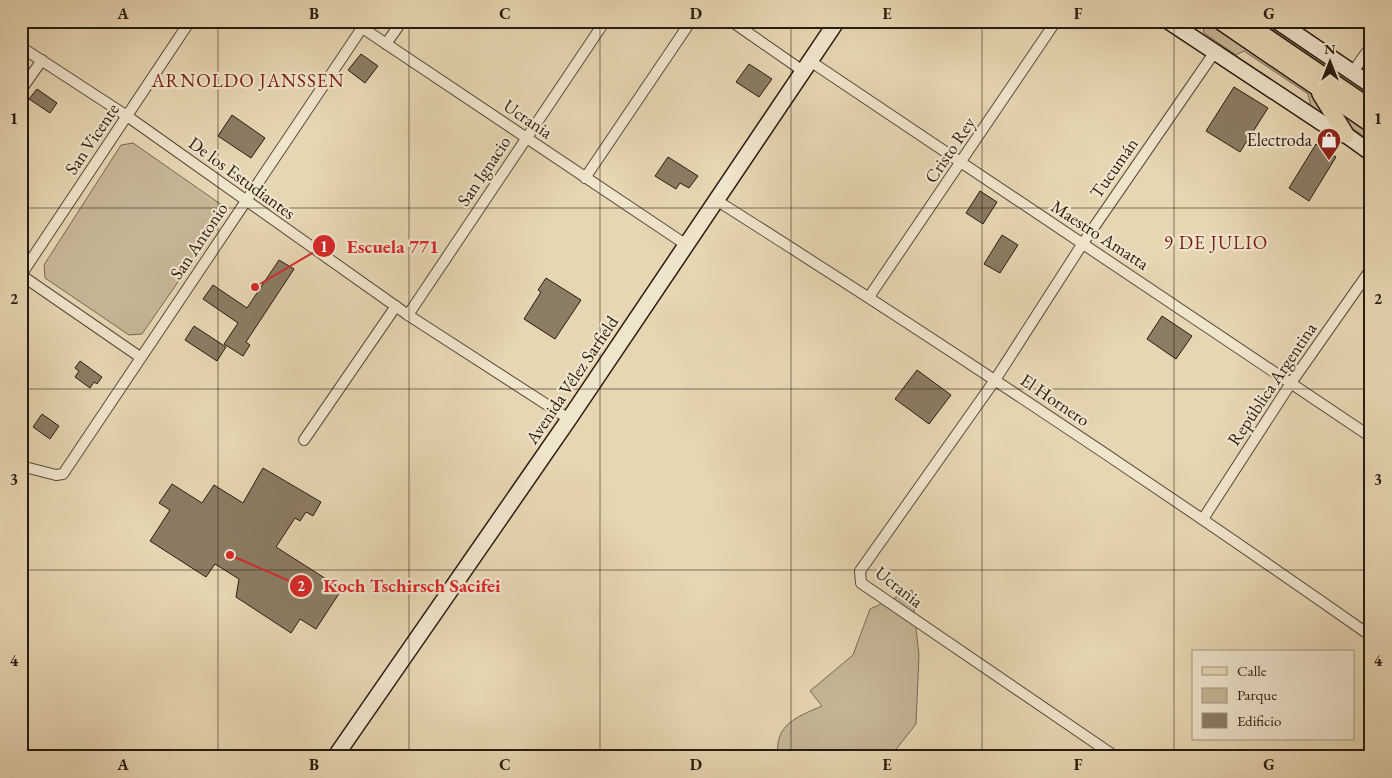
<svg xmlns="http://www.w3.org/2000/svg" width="1392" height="778" font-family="'EB Garamond',serif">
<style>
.green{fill:#c6b696;stroke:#786854}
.building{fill:#8b7c64;stroke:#291b11}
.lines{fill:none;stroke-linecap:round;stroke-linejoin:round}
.minor-casing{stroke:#584a39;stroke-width:12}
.secondary-casing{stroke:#291b11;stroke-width:18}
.primary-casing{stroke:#291b11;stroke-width:19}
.minor{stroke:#efe4cc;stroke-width:10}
.secondary{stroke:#efe4cc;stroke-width:15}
.primary{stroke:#e6d6b1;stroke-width:16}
.grid{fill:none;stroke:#291b11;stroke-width:1;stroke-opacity:0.55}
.labels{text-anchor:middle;stroke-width:4.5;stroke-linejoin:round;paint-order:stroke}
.street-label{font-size:18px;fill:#291b11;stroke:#efe4cc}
.poi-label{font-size:18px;fill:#291b11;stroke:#efe4cc;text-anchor:end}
.neighbourhood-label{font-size:19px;letter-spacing:1px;fill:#7a1f14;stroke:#efe4cc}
.leader{fill:none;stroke:#d62828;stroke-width:2}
.callout-dot{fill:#d62828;stroke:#efe4cc;stroke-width:2}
.mark-label{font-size:15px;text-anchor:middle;font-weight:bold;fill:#fff}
.callout-label{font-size:19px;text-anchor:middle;font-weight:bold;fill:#d62828;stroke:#efe4cc;stroke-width:4.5;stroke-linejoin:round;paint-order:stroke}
.neatline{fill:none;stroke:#291b11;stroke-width:2}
.grid-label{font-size:16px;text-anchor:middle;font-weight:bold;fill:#291b11}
</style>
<rect width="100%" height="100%" fill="#e6d6b1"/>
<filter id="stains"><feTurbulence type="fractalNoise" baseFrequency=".004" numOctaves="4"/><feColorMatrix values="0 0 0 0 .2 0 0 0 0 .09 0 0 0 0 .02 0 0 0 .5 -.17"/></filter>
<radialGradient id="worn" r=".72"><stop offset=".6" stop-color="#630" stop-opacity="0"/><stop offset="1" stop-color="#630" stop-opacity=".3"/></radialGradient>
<g class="green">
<path d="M 1202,21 L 1210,21 L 1312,90 L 1325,115 L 1311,107 L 1308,94 L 1244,51 L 1236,55 L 1204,33 Z"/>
<path d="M 1253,21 L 1269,21 L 1371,90 L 1371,101 Z"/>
<path d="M 1339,110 L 1371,131 L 1371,141 L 1349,126 Z"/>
<path d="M 133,143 L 222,205 L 225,214 L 142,334 L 129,335 L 45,278 L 44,265 L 121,145 Z"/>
<path d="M 912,590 L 919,655 L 916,724 L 890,757 L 778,757 C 774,724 797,717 822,706 L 810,691 L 853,655 L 870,609 Z"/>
</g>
<g class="building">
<path d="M 361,54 L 378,66 L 365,83 L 348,70 Z"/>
<path d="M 749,64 L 772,79 L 759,97 L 736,82 Z"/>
<path d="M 1234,87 L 1268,108 L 1240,152 L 1206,131 Z"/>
<path d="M 37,89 L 57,103 L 50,113 L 29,99 Z"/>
<path d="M 232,115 L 265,138 L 251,158 L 218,136 Z"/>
<path d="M 1316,144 L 1336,157 L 1309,201 L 1289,188 Z"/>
<path d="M 668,157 L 698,176 L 689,188 L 680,183 L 676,189 L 655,176 Z"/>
<path d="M 980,191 L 997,202 L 983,224 L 966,213 Z"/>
<path d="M 1002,235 L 1018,245 L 1000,273 L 984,264 Z"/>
<path d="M 279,260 L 294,269 L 246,342 L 250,345 L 243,356 L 224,344 L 238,323 L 203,299 L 213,285 L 247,308 Z"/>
<path d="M 546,278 L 581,300 L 555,339 L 524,319 L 541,292 L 538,290 Z"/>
<path d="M 1162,316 L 1192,336 L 1176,359 L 1147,339 Z"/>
<path d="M 194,326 L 226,347 L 217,361 L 185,340 Z"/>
<path d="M 80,361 L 102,377 L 97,384 L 94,382 L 90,388 L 75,377 L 79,371 L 75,368 Z"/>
<path d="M 917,370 L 951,395 L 929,424 L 895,399 Z"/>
<path d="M 42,414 L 59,426 L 50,439 L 33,427 Z"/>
<path d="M 263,468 L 321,502 L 313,516 L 306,512 L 300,521 L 295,518 L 276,547 L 342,589 L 316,629 L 300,619 L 291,633 L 236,597 L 239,579 L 215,564 L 206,577 L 150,541 L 170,510 L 159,503 L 172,484 L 202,503 L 214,485 L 243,503 Z"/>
</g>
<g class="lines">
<defs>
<g id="minor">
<path d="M 352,21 L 685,244"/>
<path d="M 731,21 L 803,71"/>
<path d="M 386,44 L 402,21"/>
<path d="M 21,47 L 127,116 L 408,315 L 569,419"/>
<path d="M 810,61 L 1371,437"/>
<path d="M 1352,73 L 1371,46"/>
<path d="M 21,90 L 42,60"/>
<path d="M 585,178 L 691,21"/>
<path d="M 716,200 C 937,340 1156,485 1371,636"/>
<path d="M 21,275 L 190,21"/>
<path d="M 21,275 L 140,357"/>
<path d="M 869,297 L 1056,21"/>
<path d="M 408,315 L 605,21"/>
<path d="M 304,440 L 396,306"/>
<path d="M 21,466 L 56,475 L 63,474 L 362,28"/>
<path d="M 1203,519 L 1291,383 L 1371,269"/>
<path d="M 1116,757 L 861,583 L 860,571 L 995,380 L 1083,243 L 1214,53"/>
</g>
<g id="secondary">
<path d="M 1168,21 L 1322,123 L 1346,135 L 1371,153"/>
<path d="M 1277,21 L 1371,85"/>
<path d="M 335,757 L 569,419 L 837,21"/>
</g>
<g id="primary">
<path d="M 1220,21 L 1371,124"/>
<path d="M 1243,21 L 1371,108"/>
<path d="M 1320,93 L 1346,135"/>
</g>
</defs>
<use href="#minor" class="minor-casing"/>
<use href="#secondary" class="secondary-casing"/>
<use href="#primary" class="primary-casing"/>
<use href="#minor" class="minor"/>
<use href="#secondary" class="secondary"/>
<use href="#primary" class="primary"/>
</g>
<path class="grid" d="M 218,21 L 218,757M 409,21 L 409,757M 600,21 L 600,757M 791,21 L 791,757M 982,21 L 982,757M 1174,21 L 1174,757M 21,208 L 1371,208M 21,389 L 1371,389M 21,570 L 1371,570"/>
<defs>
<symbol id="shop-pin" viewBox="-11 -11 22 30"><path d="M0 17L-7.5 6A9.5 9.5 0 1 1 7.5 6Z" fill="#8f2418" stroke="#efe4cc"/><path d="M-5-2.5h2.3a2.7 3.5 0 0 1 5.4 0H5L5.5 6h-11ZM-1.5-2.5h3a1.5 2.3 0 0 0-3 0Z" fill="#fff"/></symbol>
</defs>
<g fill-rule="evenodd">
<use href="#shop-pin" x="1315" y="126" width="28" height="38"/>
</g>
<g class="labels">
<g class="street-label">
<text transform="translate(528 119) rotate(34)" y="6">Ucrania</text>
<text transform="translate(92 139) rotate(-56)" y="6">San Vicente</text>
<text transform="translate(950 150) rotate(-56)" y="6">Cristo Rey</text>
<text transform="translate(1114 168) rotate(-55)" y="6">Tucumán</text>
<text transform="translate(484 171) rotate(-56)" y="6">San Ignacio</text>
<text transform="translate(242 178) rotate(36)" y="6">De los Estudiantes</text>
<text transform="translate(1100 235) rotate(33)" y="6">Maestro Amatta</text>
<text transform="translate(199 241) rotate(-56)" y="6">San Antonio</text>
<text transform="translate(572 380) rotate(-56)" y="6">Avenida Vélez Sarfield</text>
<text transform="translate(1272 384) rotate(-56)" y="6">República Argentina</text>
<text transform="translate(1055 400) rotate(34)" y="6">El Hornero</text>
<text transform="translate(899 587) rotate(38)" y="6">Ucrania</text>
</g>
<g class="poi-label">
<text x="1312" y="146">Electroda</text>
</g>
<g class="neighbourhood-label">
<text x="248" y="87">ARNOLDO JANSSEN</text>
<text x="1216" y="249">9 DE JULIO</text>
</g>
</g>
<path class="leader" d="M255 287L324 246M230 555L301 586"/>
<g class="callout-dot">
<circle cx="255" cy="287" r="5"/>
<circle cx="230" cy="555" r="5"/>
<circle cx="324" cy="246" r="12"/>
<circle cx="301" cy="586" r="12"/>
</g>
<g class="mark-label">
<text x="324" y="252">1</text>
<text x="301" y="591">2</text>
</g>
<g class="callout-label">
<text x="393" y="253">Escuela 771</text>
<text x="412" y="592">Koch Tschirsch Sacifei</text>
</g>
<rect width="1392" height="778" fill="none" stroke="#e6d6b1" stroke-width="55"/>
<rect x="1192" y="650" width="162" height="90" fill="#efe4cc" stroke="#a09481"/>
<rect x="1202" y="667" width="25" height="8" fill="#e6d6b1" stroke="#a09481"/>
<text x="1237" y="676" font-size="15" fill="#291b11">Calle</text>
<rect x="1202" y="688" width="25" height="15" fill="#c6b696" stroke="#a09481"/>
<text x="1237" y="700" font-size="15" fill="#291b11">Parque</text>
<rect x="1202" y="713" width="25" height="15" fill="#8b7c64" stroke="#a09481"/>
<text x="1237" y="726" font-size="15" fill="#291b11">Edificio</text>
<g transform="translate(1330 62)" stroke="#efe4cc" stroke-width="4" paint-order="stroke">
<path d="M0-4L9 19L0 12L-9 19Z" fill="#291b11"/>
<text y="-8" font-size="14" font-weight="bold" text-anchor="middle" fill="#291b11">N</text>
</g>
<rect x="28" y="28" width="1336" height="722" class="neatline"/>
<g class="grid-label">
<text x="123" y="19">A</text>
<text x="314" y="19">B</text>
<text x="505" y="19">C</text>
<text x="696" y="19">D</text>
<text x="887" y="19">E</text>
<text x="1078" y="19">F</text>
<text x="1269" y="19">G</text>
<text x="14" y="124">1</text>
<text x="1378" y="124">1</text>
<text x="14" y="304">2</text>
<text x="1378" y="304">2</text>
<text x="14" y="485">3</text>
<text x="1378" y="485">3</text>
<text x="14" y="666">4</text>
<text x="1378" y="666">4</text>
<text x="123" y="770">A</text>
<text x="314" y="770">B</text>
<text x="505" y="770">C</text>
<text x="696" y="770">D</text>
<text x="887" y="770">E</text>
<text x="1078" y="770">F</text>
<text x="1269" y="770">G</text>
</g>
<rect width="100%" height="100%" filter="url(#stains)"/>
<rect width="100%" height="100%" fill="url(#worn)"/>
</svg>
